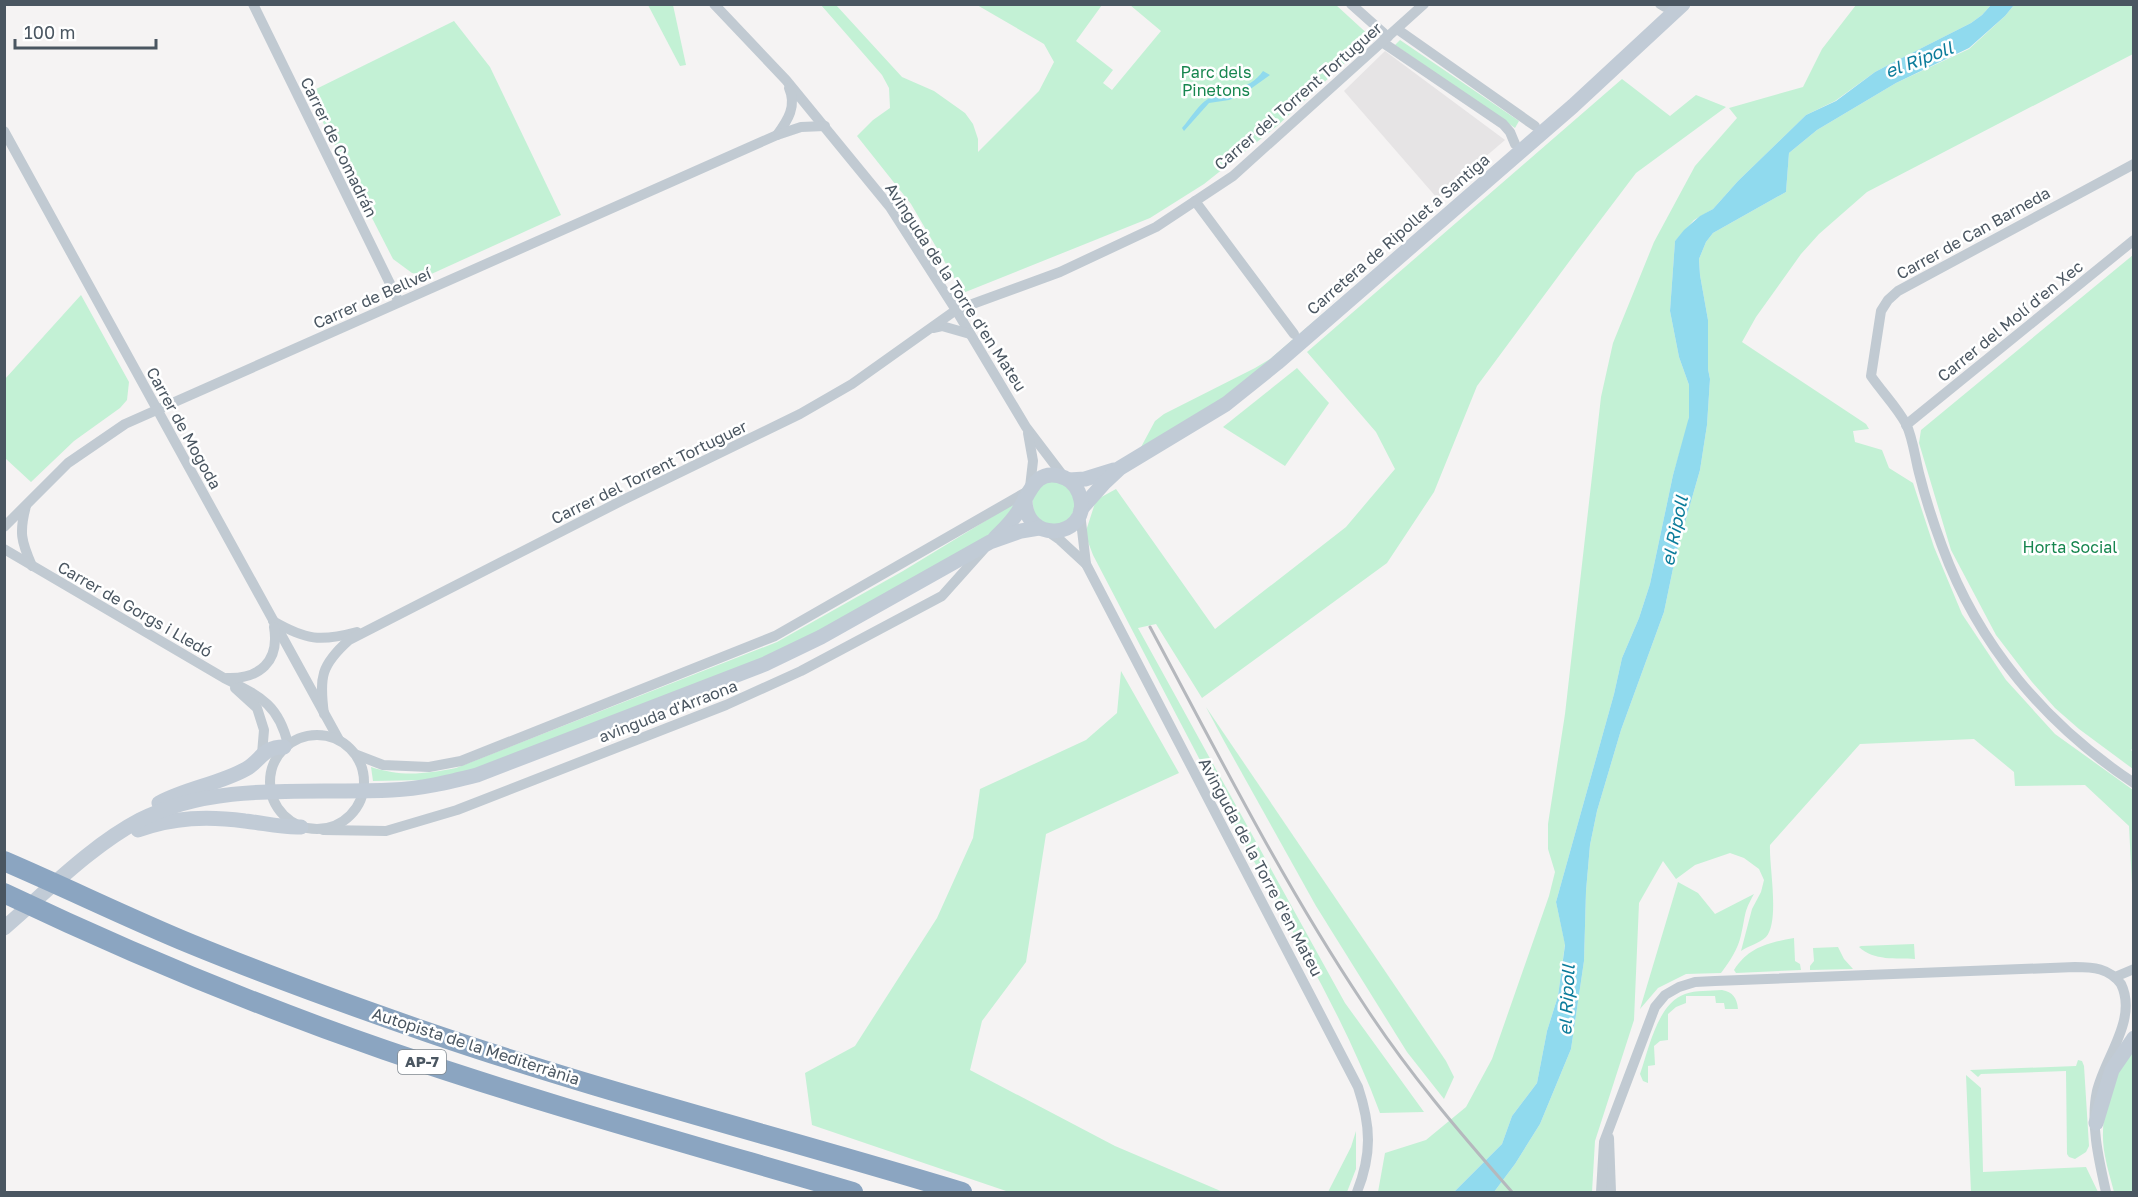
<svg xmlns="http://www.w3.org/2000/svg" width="2138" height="1197" font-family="'Golos Text',sans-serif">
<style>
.education{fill:#e6e4e5}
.green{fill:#c3f1d5}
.water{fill:#90daee}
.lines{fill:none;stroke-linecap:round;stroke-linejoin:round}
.street{stroke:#c1cad2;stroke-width:10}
.secondary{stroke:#c1cbd6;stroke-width:15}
.highway{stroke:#8ba5c1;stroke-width:20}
.rail{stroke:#b5b8bd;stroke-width:3}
.labels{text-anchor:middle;stroke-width:5;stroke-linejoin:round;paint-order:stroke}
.shield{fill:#fff;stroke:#808990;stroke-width:1.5}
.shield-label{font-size:15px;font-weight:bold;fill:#4a5661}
.park-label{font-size:16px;fill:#17864f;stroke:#fff}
.street-label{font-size:16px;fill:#4a5661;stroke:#fff}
.water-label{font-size:18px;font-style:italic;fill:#0c7c9b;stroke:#fff}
</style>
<rect width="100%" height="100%" fill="#f5f3f3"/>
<path class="education" d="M 1385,51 L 1505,140 L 1437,198 L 1344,91 Z"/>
<g class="green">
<path d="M 648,5 L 673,5 L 686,65 L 680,66 Z"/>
<path d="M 821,5 L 836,5 L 902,77 L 934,91 L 965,113 L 973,124 L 978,139 L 978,152 L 1039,91 L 1054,62 L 1044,44 L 977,5 L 1102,5 L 1076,41 L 1113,70 L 1103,83 L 1112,90 L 1161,31 L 1130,5 L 1336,5 L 1372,38 L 1277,126 L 1204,184 L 1150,218 L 963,293 L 911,204 L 857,136 L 873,120 L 890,108 L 889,88 L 882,75 Z"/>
<path d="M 1856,5 L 1991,5 L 1982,15 L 1971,23 L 1892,63 L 1875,72 L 1835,101 L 1806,115 L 1738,181 L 1713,209 L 1694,220 L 1675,241 L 1670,311 L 1679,357 L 1689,385 L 1690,409 L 1688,424 L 1673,475 L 1650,584 L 1639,618 L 1622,658 L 1614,694 L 1556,902 L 1565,944 L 1558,996 L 1547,1031 L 1537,1083 L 1512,1116 L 1502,1144 L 1454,1192 L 1378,1192 L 1385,1153 L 1426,1140 L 1466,1107 L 1492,1059 L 1549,896 L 1555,872 L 1548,849 L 1548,824 L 1565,714 L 1601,397 L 1613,343 L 1654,242 L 1695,166 L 1737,118 L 1729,108 L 1803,87 L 1822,49 Z"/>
<path d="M 2014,5 L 2133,5 L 2133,54 L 1867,192 L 1819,234 L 1801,254 L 1756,317 L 1742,342 L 1866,424 L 1869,429 L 1853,431 L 1855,442 L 1882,450 L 1889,468 L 1913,483 L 1934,547 L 1962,614 L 2006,680 L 2055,734 L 2133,790 L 2133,904 L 2129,826 L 2085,785 L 2015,786 L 2014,772 L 1974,739 L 1860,744 L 1770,845 C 1769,867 1780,921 1766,937 C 1760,943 1748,946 1741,951 L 1752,909 L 1761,892 L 1764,880 L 1759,869 L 1744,858 L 1730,853 L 1695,865 L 1676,879 L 1663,861 L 1639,903 L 1634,1020 L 1595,1141 L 1592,1192 L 1494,1192 L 1515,1164 L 1540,1124 L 1571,1049 L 1584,961 L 1586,891 L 1590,845 L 1597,811 L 1621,730 L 1664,612 L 1676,554 L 1700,470 L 1707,425 L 1710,379 L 1708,369 L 1708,320 L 1700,275 L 1699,259 L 1706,242 L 1713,233 L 1786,192 L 1789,153 L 1817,130 L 1896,83 L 1969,49 L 2005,16 Z"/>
<path d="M 454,21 L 490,67 L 561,215 L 427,276 L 412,273 L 393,259 L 308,93 Z"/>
<path d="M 1400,40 L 1519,121 L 1515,128 L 1395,45 Z"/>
<path d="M 1622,79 L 1670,116 L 1696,95 L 1726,107 L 1636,173 L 1577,251 L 1477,386 L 1434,492 L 1387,563 L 1202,698 L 1156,624 L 1138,628 L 1345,1003 L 1424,1112 L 1380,1113 C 1344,1016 1289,927 1241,837 C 1190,743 1142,648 1093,555 L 1085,534 L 1096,500 L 1116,489 L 1215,629 L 1346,527 L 1395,469 L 1376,432 L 1307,352 Z"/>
<path d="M 1586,88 L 1285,350 L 1219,401 L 1140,449 L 1155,421 L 1164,414 L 1255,368 L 1270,359 Z"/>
<path d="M 2133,255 L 2134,747 L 2131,750 L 2133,752 L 2133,769 L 2079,729 L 2055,708 L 2032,682 L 1996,635 L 1951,550 L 1919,443 L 1921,430 Z"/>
<path d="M 81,295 L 129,382 L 127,400 L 120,408 L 74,441 L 31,482 L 5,458 L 5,379 Z"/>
<path d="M 1297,368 L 1329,403 L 1285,466 L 1223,427 Z"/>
<path d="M 1057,479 L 1079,498 L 1068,524 L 1045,525 L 1034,513 L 1032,497 L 1041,483 Z"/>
<path d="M 1018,501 L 996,531 L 786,650 L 470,771 L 426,780 L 373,781 L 371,767 C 402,777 424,774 456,768 L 777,642 L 903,571 Z"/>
<path d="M 1121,671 L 1179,773 L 1046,834 L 1026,962 L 982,1021 L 970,1070 L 1115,1146 L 1223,1192 L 1009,1192 L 812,1125 L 805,1073 L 855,1046 L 937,918 L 973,838 L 980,789 L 1086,740 L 1117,713 Z"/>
<path d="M 1206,707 L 1446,1061 L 1454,1077 L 1444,1099 L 1407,1052 L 1316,906 L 1224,741 Z"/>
<path d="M 1678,882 L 1698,893 L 1715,914 L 1754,894 C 1743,913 1746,915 1741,935 C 1738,949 1730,961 1721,973 L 1686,974 L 1658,988 L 1640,1009 Z"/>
<path d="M 1794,938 L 1795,961 L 1800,964 L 1801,970 L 1736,973 L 1734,970 C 1749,947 1768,943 1794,938 Z"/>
<path d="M 1914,944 L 1915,959 C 1896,958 1874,961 1859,947 L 1861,946 Z"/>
<path d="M 1838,947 L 1844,959 L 1853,969 L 1810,970 L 1810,966 L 1814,961 L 1813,948 Z"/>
<path d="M 1722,990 C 1733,992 1737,998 1738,1009 L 1725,1009 L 1724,1003 L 1716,1003 L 1715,996 L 1686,996 L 1686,1003 L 1676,1007 L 1668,1014 L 1668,1040 L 1660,1041 L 1654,1046 L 1655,1065 L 1648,1066 L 1648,1083 L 1643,1081 L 1640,1074 C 1649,1049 1657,1004 1685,994 C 1696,990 1710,991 1722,990 Z"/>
<path d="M 2133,1049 L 2133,1192 L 2114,1192 C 2111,1180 2107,1168 2105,1156 C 2098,1119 2110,1078 2133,1049 Z"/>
<path d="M 2078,1060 L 2082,1061 L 2084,1066 L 2089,1146 L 2086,1152 L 2075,1159 L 2069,1157 L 2067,1154 L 2066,1071 L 1981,1074 L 1978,1077 L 1970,1070 L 2076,1066 Z"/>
<path d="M 1966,1075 L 1981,1088 L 1983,1172 L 2086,1167 L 2098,1192 L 1971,1192 Z"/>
<path d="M 1356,1131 L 1356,1169 L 1347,1192 L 1328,1192 L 1351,1147 Z"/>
</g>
<g class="water">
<path d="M 1991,5 L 2014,5 L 2005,16 L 1969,48 L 1896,83 L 1817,130 L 1789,153 L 1786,192 L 1713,233 L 1706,242 L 1699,259 L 1700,275 L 1708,320 L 1708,369 L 1710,379 L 1707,425 L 1700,470 L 1676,554 L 1664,612 L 1621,730 L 1597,811 L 1590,845 L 1586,891 L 1584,961 L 1571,1049 L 1540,1124 L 1515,1164 L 1494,1192 L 1454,1192 L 1502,1144 L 1512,1116 L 1537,1083 L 1547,1031 L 1558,996 L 1565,945 L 1556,902 L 1614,694 L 1622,658 L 1639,618 L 1650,584 L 1673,475 L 1689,417 L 1689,385 L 1679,357 L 1670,311 L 1675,241 L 1684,230 L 1700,216 L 1713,209 L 1738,181 L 1806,115 L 1836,101 L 1875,72 L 1892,63 L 1971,23 L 1982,15 Z"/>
<path d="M 1263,71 L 1270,75 L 1242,95 L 1229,100 L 1209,103 L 1184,131 L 1182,128 C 1190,119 1198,105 1208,99 C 1227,88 1248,92 1263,71 Z"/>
</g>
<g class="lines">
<g class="street">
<path d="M 253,4 L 399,302"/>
<path d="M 714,4 L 786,80 L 890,207 L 956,310 L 1026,427 L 1064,477"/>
<path d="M 1351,4 L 1388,37"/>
<path d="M 1660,4 L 1665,7"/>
<path d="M 1397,29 L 1535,126"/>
<path d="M 1382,42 L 1503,124 L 1510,132 L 1515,144"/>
<path d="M 4,131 L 339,740"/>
<path d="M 777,135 C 788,120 797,106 789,88"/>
<path d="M 2134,164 L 1898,291 L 1888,300 L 1881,311 L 1871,376 C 1882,392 1897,407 1906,424 C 1913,438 1915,458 1919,473 C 1925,497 1933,522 1942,546 C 1978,645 2046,725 2134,783"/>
<path d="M 1195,201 L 1294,334"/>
<path d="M 933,328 L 942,326 L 970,334"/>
<path d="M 1906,425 L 2134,240"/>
<path d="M 1028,433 L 1033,461 L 1030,487"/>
<path d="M 26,506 C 19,532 21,541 32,566"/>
<path d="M 1080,513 L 1086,564 L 1358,1087 C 1371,1126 1372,1154 1357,1192"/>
<path d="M 4,527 L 68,463 L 125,424 L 777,135 L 801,127 L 825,126"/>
<path d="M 1047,531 L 1060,540 L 1086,564"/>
<path d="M 4,549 L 224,678 C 259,696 278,703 288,744"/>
<path d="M 273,621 C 306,640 320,642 357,632"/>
<path d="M 227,678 C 259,679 280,662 274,627"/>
<path d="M 235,688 L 257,708 L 264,730 L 262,754"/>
<path d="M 324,714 C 319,677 321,665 349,640 L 623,500 L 800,414 L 852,384 L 956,310 L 1060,272 L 1156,227 L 1233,176 L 1424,4"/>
<circle cx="317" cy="782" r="47"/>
<path d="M 357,755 L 383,765 L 429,767 L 461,761 L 775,636 L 1028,491"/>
<path d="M 323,830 L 386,831 L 457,810 L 726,705 L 801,671 L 942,596 L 984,549"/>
<path d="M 2115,977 L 2134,969"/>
<path d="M 1609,1138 L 1611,1192"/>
<path d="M 1601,1192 L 1604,1142 L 1655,1007 L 1665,995 L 1679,987 L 1695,982 L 1715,981 L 2075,967 C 2093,967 2109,968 2121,984 C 2138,1019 2105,1057 2097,1091 C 2090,1123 2099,1161 2106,1192"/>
</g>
<g class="secondary">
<path d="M 1069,480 L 1085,479 L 1114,470"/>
<path d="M 1081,509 L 1104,483 L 1120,468 L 1226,404 L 1277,363 L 1573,106 L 1683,4"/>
<path d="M 995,538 C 1004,529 1013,521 1019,510 C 1030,492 1036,466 1065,478 C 1074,482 1079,491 1081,500 C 1088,537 1024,546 1025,498"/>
<path d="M 159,803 C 187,788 219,784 246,769 C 262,760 262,747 284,747"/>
<path d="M 138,830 C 174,817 208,816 245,821 C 264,823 282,828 301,827"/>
<path d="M 4,928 C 46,892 92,845 140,820 C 216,781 309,794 392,790 C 421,789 449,782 477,775 L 765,664 L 821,637 L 990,542 L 1021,531 L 1039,528"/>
<path d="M 2096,1123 L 2112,1070 L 2134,1038"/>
</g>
<g class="highway">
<path d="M 4,861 C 67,888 128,918 191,944 C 269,976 349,1005 430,1033 C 605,1093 785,1138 962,1192"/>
<path d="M 4,893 C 128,952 255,1005 385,1050 C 539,1103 696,1146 853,1192"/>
</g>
<path class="rail" d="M 1150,627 C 1218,754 1283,883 1363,1003 C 1407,1071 1459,1132 1512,1192"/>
</g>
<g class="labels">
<rect class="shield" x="398" y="1050" width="48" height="24" rx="4.5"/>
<g class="shield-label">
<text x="422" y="1067">AP-7</text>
</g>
<g class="park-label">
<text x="1216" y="78">Parc dels<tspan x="1216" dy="18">Pinetons</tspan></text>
<text x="2070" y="553">Horta Social</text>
</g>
<g class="street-label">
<text transform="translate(1298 96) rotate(-41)" y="6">Carrer del Torrent Tortuguer</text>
<text transform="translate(339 147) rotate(64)" y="6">Carrer de Comadrán</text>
<text transform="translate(1973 233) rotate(-29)" y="6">Carrer de Can Barneda</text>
<text transform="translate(1398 234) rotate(-41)" y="6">Carretera de Ripollet a Santiga</text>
<text transform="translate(956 287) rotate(57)" y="6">Avinguda de la Torre d'en Mateu</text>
<text transform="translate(372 298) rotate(-24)" y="6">Carrer de Bellveí</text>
<text transform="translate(2010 321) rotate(-39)" y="6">Carrer del Molí d'en Xec</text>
<text transform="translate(184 428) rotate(61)" y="6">Carrer de Mogoda</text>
<text transform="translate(649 472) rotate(-26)" y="6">Carrer del Torrent Tortuguer</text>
<text transform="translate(135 609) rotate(30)" y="6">Carrer de Gorgs i Lledó</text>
<text transform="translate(668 711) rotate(-21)" y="6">avinguda d'Arraona</text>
<text transform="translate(1261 867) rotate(62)" y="6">Avinguda de la Torre d'en Mateu</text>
<text transform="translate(476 1046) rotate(18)" y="6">Autopista de la Mediterrània</text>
</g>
<g class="water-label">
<text transform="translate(1919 60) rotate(-21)" y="6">el Ripoll</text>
<text transform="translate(1675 531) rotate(-78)" y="6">el Ripoll</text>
<text transform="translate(1567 1000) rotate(-87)" y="6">el Ripoll</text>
</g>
</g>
<rect width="2138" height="1197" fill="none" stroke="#4a5661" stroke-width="12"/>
<path d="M15 39v9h141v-9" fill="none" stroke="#4a5661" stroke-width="3"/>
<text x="24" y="39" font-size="18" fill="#4a5661" stroke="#ffffff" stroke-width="4.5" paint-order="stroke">100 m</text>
</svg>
